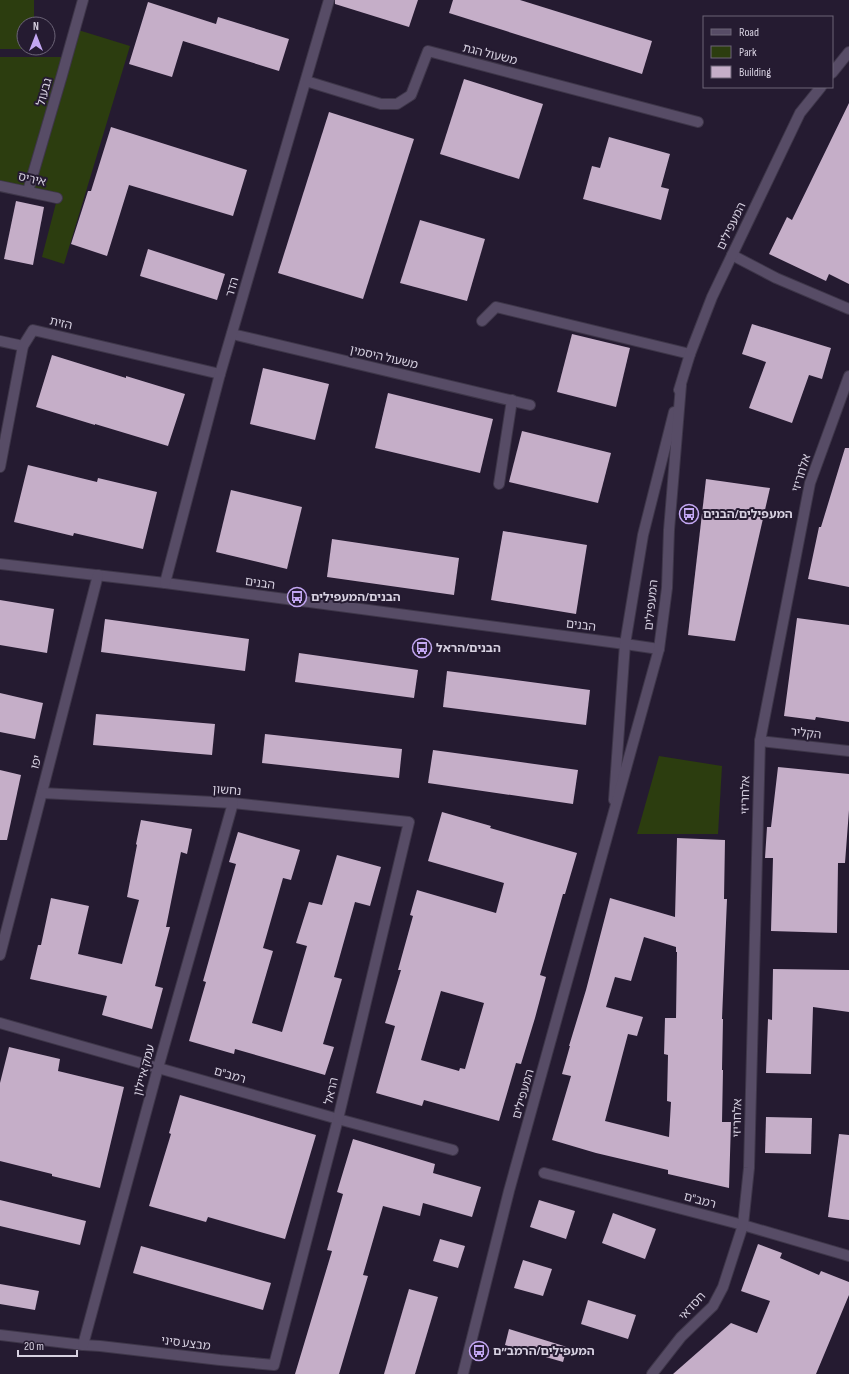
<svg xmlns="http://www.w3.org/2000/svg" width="849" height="1374" font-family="'Sofia Sans Condensed','Noto Sans Hebrew',sans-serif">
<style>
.green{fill:#2c3d0f}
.building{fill:#c5aec8;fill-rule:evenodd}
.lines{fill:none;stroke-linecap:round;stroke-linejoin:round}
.minor-casing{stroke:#3e3649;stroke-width:12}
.minor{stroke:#574c66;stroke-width:10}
.labels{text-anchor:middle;stroke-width:4;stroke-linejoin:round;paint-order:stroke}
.street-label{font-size:12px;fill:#d7d1e1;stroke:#251b31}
.poi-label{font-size:12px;font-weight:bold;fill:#d7d1e1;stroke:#251b31;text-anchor:start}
</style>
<rect width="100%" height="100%" fill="#251b31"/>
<g class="green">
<path d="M 0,0 L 34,0 L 34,24 L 24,24 L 24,48 L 34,49 L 0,49 Z"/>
<path d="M 75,29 L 130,46 L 64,264 L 42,257 L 57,199 L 0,186 L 0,57 L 67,57 Z"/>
<path d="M 659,756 L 722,766 L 718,834 L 637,834 Z"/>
</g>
<g class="building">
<path d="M 335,0 L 418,0 L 409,27 L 335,4 Z"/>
<path d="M 453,0 L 520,0 L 652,41 L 642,74 L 449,13 Z"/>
<path d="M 148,2 L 216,24 L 218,17 L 289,39 L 279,71 L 183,41 L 172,77 L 129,64 Z"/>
<path d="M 464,79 L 543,104 L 519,179 L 440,154 Z"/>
<path d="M 849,103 L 849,284 L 829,274 L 826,281 L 769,254 L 787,217 L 792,220 Z"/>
<path d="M 329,112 L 414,139 L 363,299 L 278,273 Z"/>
<path d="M 111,127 L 247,170 L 233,216 L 129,185 L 107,256 L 71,244 L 88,191 L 91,191 Z"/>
<path d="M 609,137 L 670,154 L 661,187 L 669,189 L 661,220 L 583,199 L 592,166 L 600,168 Z"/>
<path d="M 16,201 L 44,207 L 33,265 L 4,259 Z"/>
<path d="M 420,220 L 485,239 L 467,301 L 400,283 Z"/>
<path d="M 148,249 L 225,274 L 217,300 L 140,276 Z"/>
<path d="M 752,324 L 831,348 L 822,379 L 809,375 L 792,423 L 749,408 L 766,362 L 742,354 Z"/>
<path d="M 572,334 L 630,348 L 616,407 L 557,392 Z"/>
<path d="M 52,355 L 126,378 L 126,376 L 185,394 L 168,446 L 95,424 L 95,425 L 36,407 Z"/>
<path d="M 263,368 L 329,384 L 315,440 L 250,424 Z"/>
<path d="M 388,393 L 493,419 L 480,473 L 375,448 Z"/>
<path d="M 522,431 L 611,453 L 598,503 L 509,482 Z"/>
<path d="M 845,448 L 849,448 L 849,587 L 808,579 L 819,527 L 821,527 Z"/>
<path d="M 28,465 L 97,482 L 98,478 L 157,492 L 143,549 L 74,533 L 73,536 L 14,522 Z"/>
<path d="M 706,479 L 770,488 L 735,641 L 688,635 Z"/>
<path d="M 231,490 L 302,507 L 287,569 L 216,552 Z"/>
<path d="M 503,531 L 587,545 L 576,614 L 491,600 Z"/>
<path d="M 332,539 L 459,558 L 454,595 L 327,577 Z"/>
<path d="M 0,600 L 54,609 L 47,653 L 0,645 Z"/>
<path d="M 797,618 L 849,625 L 849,722 L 816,717 L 815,720 L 784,716 Z"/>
<path d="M 105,619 L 249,639 L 245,671 L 101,652 Z"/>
<path d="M 299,653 L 418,670 L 414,698 L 295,682 Z"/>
<path d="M 447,671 L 590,690 L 586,725 L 443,707 Z"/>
<path d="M 0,693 L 43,703 L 35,739 L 0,732 Z"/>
<path d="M 96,714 L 215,724 L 212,755 L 93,745 Z"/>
<path d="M 265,734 L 402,749 L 399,778 L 262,763 Z"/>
<path d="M 433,750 L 578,770 L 573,804 L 428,783 Z"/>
<path d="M 778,767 L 849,774 L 849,810 L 845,863 L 838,863 L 837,933 L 771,931 L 773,858 L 765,858 L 767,827 L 771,827 Z"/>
<path d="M 0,770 L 21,775 L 7,840 L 0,840 Z"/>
<path d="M 442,812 L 491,826 L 490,828 L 577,853 L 565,894 L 563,894 L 540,975 L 546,977 L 535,1018 L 521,1064 L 516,1063 L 499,1121 L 424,1100 L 422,1106 L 376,1093 L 395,1026 L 385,1023 L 401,970 L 398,970 L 413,916 L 410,915 L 417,890 L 496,913 L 504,883 L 428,861 ZM 441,991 L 484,1003 L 465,1069 L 460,1068 L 459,1071 L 421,1060 Z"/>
<path d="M 141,820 L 192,829 L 187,854 L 181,852 L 166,927 L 170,927 L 155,986 L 163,988 L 152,1029 L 102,1015 L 107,996 L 30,979 L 38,945 L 41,945 L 51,898 L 89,906 L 78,954 L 122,964 L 139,900 L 127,897 L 137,845 L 136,844 Z"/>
<path d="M 238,832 L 300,850 L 291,880 L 283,878 L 263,948 L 273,951 L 252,1023 L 282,1032 L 307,946 L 296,943 L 309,902 L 322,905 L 337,855 L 381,867 L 370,906 L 355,902 L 334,977 L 342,979 L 323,1044 L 334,1047 L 325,1075 L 235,1049 L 234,1054 L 189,1041 L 206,982 L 203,981 L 236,864 L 229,862 Z"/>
<path d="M 677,838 L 725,840 L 724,899 L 727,899 L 722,1019 L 723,1019 L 722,1070 L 723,1070 L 722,1122 L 731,1122 L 729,1188 L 668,1174 L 668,1170 L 596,1153 L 552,1140 L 571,1076 L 562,1074 L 570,1046 L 569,1046 L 586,990 L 610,898 L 675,917 ZM 644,937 L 676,947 L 676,952 L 677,952 L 676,1018 L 665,1018 L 664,1054 L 668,1055 L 667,1101 L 671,1102 L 669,1137 L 605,1121 L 628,1034 L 637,1036 L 643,1017 L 606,1007 L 615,977 L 631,981 Z"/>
<path d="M 773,969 L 849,970 L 849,1012 L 813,1007 L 811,1074 L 766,1073 L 768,1019 L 772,1020 Z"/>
<path d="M 9,1047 L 60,1059 L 58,1071 L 124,1087 L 100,1188 L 52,1176 L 52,1174 L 0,1161 L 0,1083 Z"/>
<path d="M 180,1095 L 316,1135 L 285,1239 L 208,1217 L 206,1222 L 149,1206 L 171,1134 L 169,1133 Z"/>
<path d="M 766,1117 L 812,1118 L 811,1154 L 765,1153 Z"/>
<path d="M 839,1134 L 849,1135 L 849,1220 L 828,1217 Z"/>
<path d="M 353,1139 L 435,1164 L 433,1173 L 481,1187 L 472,1217 L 423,1203 L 420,1216 L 383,1206 L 363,1275 L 368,1276 L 339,1374 L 295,1374 L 332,1251 L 327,1250 L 343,1194 L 337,1192 Z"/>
<path d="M 0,1200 L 86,1221 L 80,1245 L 0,1226 Z"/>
<path d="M 539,1200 L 575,1211 L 566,1239 L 530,1227 Z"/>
<path d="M 613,1213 L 656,1229 L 645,1259 L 602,1243 Z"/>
<path d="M 440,1239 L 465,1246 L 458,1268 L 433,1261 Z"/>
<path d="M 758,1244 L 782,1253 L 780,1258 L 819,1275 L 821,1271 L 849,1282 L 849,1295 L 816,1374 L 673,1374 L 731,1323 L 757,1333 L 770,1301 L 741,1291 Z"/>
<path d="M 141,1246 L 271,1283 L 263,1310 L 133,1273 Z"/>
<path d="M 523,1260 L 552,1269 L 543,1296 L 514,1288 Z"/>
<path d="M 0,1284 L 39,1291 L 35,1310 L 0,1304 Z"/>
<path d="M 409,1289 L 438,1297 L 415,1374 L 384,1374 Z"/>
<path d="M 588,1300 L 636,1315 L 628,1339 L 581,1324 Z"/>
<path d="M 509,1329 L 567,1347 L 563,1362 L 505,1345 Z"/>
</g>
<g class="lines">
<defs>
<g id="minor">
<path d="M 832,73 L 849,52"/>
<path d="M 306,81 L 381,104 L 397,104 L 411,95 L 428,51 L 698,122"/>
<path d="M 0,186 L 57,198"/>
<path d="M 28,191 L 62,75 L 83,0"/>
<path d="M 732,255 L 776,278 L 849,309"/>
<path d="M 482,321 L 496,307 L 690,354"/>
<path d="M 232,334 L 530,405"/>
<path d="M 0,341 L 23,346"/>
<path d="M 679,390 L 690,354 L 712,297 L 800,113 L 821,87"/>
<path d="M 0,467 L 23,346 L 33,330 L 220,374"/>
<path d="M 499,484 L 512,400"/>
<path d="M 0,564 L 165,583 L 625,644 L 659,649"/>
<path d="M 165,583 L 220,374 L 329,0"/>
<path d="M 760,741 L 849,751"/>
<path d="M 614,800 L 625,644 L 643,535 L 674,412"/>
<path d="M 0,955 L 98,575"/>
<path d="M 0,1023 L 338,1119 L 453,1150"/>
<path d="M 544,1173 L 743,1225 L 849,1256"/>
<path d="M 0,1335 L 83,1345 L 100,1346 L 220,1360 L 274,1365 L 338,1119 L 409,822 L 233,803 L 42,793"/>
<path d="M 83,1345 L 158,1068 L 233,803"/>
<path d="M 463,1374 L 509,1191 L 659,649 L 667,588 L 669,530 L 681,385"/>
<path d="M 652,1374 L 681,1337 L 713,1306 L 723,1287 L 743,1225 L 749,1168 L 760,741 L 810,483 L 849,376"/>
</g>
</defs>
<use href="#minor" class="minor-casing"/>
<use href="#minor" class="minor"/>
</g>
<defs>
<symbol id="bus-ring" viewBox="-11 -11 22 22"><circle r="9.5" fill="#251b31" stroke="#c3a7f2" stroke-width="1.5"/><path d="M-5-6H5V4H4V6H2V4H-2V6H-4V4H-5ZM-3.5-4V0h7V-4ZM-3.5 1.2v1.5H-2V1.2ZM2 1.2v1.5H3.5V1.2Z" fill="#c3a7f2"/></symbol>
</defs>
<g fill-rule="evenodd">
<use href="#bus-ring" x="678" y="503" width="22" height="22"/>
<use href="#bus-ring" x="286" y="586" width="22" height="22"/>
<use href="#bus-ring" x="411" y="637" width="22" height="22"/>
<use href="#bus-ring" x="468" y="1340" width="22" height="22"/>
</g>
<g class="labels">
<g class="street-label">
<text transform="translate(490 54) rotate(14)" y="4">משעול הגת</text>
<text transform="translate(44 92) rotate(-74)" y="4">גבעול</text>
<text transform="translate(32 179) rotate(13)" y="4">איריס</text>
<text transform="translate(731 226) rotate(-64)" y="4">המעפילים</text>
<text transform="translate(232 287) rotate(-74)" y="4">הדר</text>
<text transform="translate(61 323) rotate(13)" y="4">הזית</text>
<text transform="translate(384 357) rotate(13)" y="4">משעול היסמין</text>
<text transform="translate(801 473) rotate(-73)" y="4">אלחריזי</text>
<text transform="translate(260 583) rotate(8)" y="4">הבנים</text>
<text transform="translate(651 605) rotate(-84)" y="4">המעפילים</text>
<text transform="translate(581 625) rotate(7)" y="4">הבנים</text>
<text transform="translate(806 733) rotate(6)" y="4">הקליר</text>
<text transform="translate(36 762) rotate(-75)" y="4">יפו</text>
<text transform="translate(227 790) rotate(4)" y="4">נחשון</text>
<text transform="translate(745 795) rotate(-89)" y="4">אלחריזי</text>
<text transform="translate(144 1070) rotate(-75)" y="4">עמק איילון</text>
<text transform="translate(230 1075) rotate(16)" y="4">רמב"ם</text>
<text transform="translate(331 1091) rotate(-77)" y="4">הראל</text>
<text transform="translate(523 1094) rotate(-74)" y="4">המעפילים</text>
<text transform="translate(737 1118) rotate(-89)" y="4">אלחריזי</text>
<text transform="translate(700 1200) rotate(15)" y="4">רמב"ם</text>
<text transform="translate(692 1306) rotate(-48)" y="4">חסדאי</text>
<text transform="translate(186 1343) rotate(7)" y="4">מבצע סיני</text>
</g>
<g class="poi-label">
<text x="703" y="518">המעפילים/הבנים</text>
<text x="311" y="601">הבנים/המעפילים</text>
<text x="436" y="652">הבנים/הראל</text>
<text x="493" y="1355">המעפילים/הרמב״ם</text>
</g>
</g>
<rect x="703" y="16" width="130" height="72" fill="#251b31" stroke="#6c6477"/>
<rect x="711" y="29" width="20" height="6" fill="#574c66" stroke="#6c6477"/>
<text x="739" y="36" font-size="12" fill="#d7d1e1">Road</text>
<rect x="711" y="46" width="20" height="12" fill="#2c3d0f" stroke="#6c6477"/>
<text x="739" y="56" font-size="12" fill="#d7d1e1">Park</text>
<rect x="711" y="66" width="20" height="12" fill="#c5aec8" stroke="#6c6477"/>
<text x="739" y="76" font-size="12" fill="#d7d1e1">Building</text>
<g transform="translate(36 36)"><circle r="19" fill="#251b31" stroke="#6c6477"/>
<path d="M0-3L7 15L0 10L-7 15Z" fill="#c3a7f2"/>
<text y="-6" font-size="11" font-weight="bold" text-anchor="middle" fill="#d7d1e1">N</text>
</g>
<path d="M18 1350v6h59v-6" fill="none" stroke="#d7d1e1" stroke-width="2"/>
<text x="24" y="1350" font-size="12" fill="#d7d1e1" stroke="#251b31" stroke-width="3" paint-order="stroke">20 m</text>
</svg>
